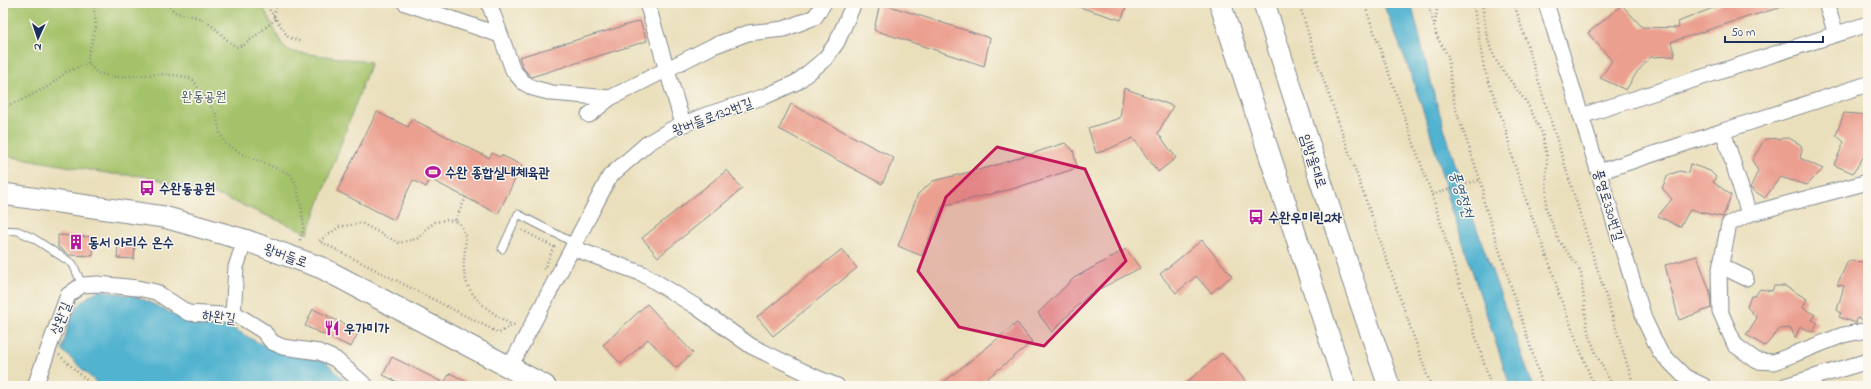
<svg xmlns="http://www.w3.org/2000/svg" width="1871" height="389" font-family="'Indie Flower','Poor Story',sans-serif">
<style>
.green{fill:#a4c269;stroke:#607864}
.water{fill:#51b3d0;stroke:#367197}
.building{fill:#eb9f8f}
.lines{fill:none;stroke-linecap:round;stroke-linejoin:round}
.lane-casing{stroke:#82878c;stroke-width:9}
.street-casing{stroke:#82878c;stroke-width:17}
.secondary-casing{stroke:#82878c;stroke-width:23}
.path{stroke:#82878c;stroke-width:2.5;stroke-dasharray:1 3;stroke-linecap:butt}
.lane{stroke:#fff;stroke-width:7}
.street{stroke:#fff;stroke-width:15}
.secondary{stroke:#fff;stroke-width:21}
.marked{fill:#c2185b;fill-opacity:0.2;stroke:#c2185b;stroke-width:3;stroke-linejoin:round}
.labels{text-anchor:middle;stroke-width:3;stroke-linejoin:round;paint-order:stroke}
.park-label{font-size:14px;fill:#445b61;stroke:#fbf7ec}
.street-label{font-size:14px;fill:#1b2f5e;stroke:#fbf7ec}
.poi-label{font-size:14px;font-weight:bold;fill:#1b2f5e;stroke:#fbf7ec;text-anchor:start}
.water-label{font-size:15px;font-style:italic;fill:#2b5780;stroke:#fbf7ec}
</style>
<rect width="100%" height="100%" fill="#fbf7ec"/>
<filter id="ink" filterUnits="userSpaceOnUse"><feTurbulence type="fractalNoise" baseFrequency=".025" numOctaves="2"/><feDisplacementMap in="SourceGraphic" scale="8" xChannelSelector="R" yChannelSelector="G"/><feConvolveMatrix kernelMatrix="1 2 1 2 8 2 1 2 1" color-interpolation-filters="sRGB"/></filter>
<filter id="wash" filterUnits="userSpaceOnUse"><feTurbulence type="fractalNoise" baseFrequency=".012" numOctaves="4" result="noise"/><feDisplacementMap in="SourceGraphic" scale="16" xChannelSelector="R" yChannelSelector="G"/><feGaussianBlur stdDeviation="0.9" result="paint"/><feColorMatrix in="noise" values="0 0 0 0 0 0 0 0 0 0 0 0 0 0 0 0 0 1.4 0 .05"/><feComposite in="paint" operator="in"/></filter>
<g filter="url(#wash)">
<rect width="100%" height="100%" fill="#eadfbb"/>
<path class="green" d="M 3,3 L 261,3 L 284,48 L 294,52 L 371,62 L 308,233 L 223,197 L 144,176 L 112,174 L 3,155 Z"/>
<g class="water">
<path d="M 1383,3 L 1411,3 L 1435,98 L 1464,193 L 1533,386 L 1510,386 L 1449,200 L 1429,128 L 1408,66 Z"/>
<path d="M 100,290 L 138,297 L 177,316 L 228,326 L 261,344 L 282,352 L 326,362 L 350,386 L 100,386 L 62,350 C 70,321 70,304 100,290 Z"/>
</g>
<g id="blocks">
<g class="building">
<path d="M 880,3 L 990,38 L 984,66 L 874,30 Z"/>
<path d="M 1076,3 L 1128,3 L 1121,20 L 1076,6 Z"/>
<path d="M 1725,3 L 1786,3 L 1787,6 L 1754,15 L 1671,42 L 1675,56 L 1651,57 L 1637,72 L 1626,90 L 1600,78 L 1612,61 L 1588,33 L 1622,5 L 1642,27 L 1679,28 L 1678,22 Z"/>
<path d="M 640,21 L 647,41 L 531,77 L 523,68 L 519,57 Z"/>
<path d="M 1124,88 L 1173,106 L 1158,133 L 1176,158 L 1158,172 L 1133,138 L 1104,151 L 1096,153 L 1088,128 L 1120,118 Z"/>
<path d="M 791,104 L 894,158 L 882,184 L 779,129 Z"/>
<path d="M 377,112 L 408,127 L 412,119 L 489,158 L 492,153 L 499,157 L 501,155 L 522,165 L 498,214 L 430,179 L 426,187 L 413,180 L 394,220 L 337,191 Z"/>
<path d="M 1844,113 L 1868,115 L 1868,150 L 1853,173 L 1834,165 L 1844,142 L 1836,135 Z"/>
<path d="M 1789,138 L 1801,145 L 1802,150 L 1800,158 L 1823,169 L 1807,185 L 1780,177 L 1765,198 L 1750,188 L 1758,171 L 1752,160 L 1765,139 Z"/>
<path d="M 1065,143 L 1073,150 L 1077,168 L 1012,189 L 942,206 L 922,256 L 898,246 L 918,194 L 933,181 L 990,167 Z"/>
<path d="M 1690,164 L 1710,171 L 1716,177 L 1713,182 L 1731,195 L 1723,217 L 1690,210 L 1680,227 L 1658,216 L 1672,199 L 1662,188 L 1668,175 L 1680,171 L 1688,173 Z"/>
<path d="M 727,170 L 742,189 L 658,257 L 642,238 Z"/>
<path d="M 58,235 L 94,237 L 93,256 L 69,255 L 58,247 Z"/>
<path d="M 1202,240 L 1232,276 L 1211,293 L 1196,276 L 1176,293 L 1160,274 Z"/>
<path d="M 118,244 L 135,245 L 134,259 L 117,258 Z"/>
<path d="M 842,249 L 857,268 L 773,336 L 757,317 Z"/>
<path d="M 1126,249 L 1140,268 L 1088,295 L 1052,332 L 1038,313 L 1074,278 Z"/>
<path d="M 1697,256 L 1710,292 L 1711,308 L 1679,320 L 1665,265 Z"/>
<path d="M 1848,261 L 1868,262 L 1868,309 L 1863,320 L 1857,318 L 1856,323 L 1839,317 L 1841,313 L 1837,310 L 1844,286 L 1837,285 Z"/>
<path d="M 1774,286 L 1785,286 L 1807,299 L 1803,308 L 1815,315 L 1812,320 L 1818,323 L 1813,332 L 1800,327 L 1795,338 L 1791,328 L 1780,329 L 1765,346 L 1746,335 L 1757,318 L 1747,307 L 1751,296 L 1755,296 L 1760,289 L 1772,291 Z"/>
<path d="M 647,304 L 693,353 L 676,368 L 648,339 L 621,364 L 603,345 Z"/>
<path d="M 313,309 L 359,331 L 351,347 L 305,326 Z"/>
<path d="M 1017,323 L 1032,342 L 978,386 L 939,386 Z"/>
<path d="M 1222,353 L 1250,386 L 1182,386 Z"/>
<path d="M 392,357 L 444,383 L 450,373 L 474,386 L 406,386 L 383,375 Z"/>
</g>
</g>
</g>
<g filter="url(#ink)">
<use href="#blocks" fill-opacity="0" stroke="#82878c" stroke-width="1"/>
<g class="lines">
<defs>
<g id="lane">
<path d="M 3,230 L 18,231 L 33,238 L 73,264 L 82,285"/>
<path d="M 502,249 L 518,214 L 570,241 L 573,248"/>
</g>
<g id="street">
<path d="M 405,3 L 500,35"/>
<path d="M 489,3 L 513,70 L 523,82 L 533,88 L 552,93 L 610,98"/>
<path d="M 647,3 L 683,124"/>
<path d="M 1546,3 L 1645,321 L 1660,352 L 1685,377 L 1704,386"/>
<path d="M 1826,3 L 1836,34"/>
<path d="M 1868,84 L 1723,131 L 1749,214 L 1868,182"/>
<path d="M 589,115 L 610,98 L 713,46 L 748,33 L 784,29 L 815,17 L 824,3"/>
<path d="M 1581,116 L 1868,24"/>
<path d="M 1599,172 L 1723,131"/>
<path d="M 1749,214 L 1729,224 L 1719,274 L 1720,311 L 1735,345 L 1757,361 L 1774,362 L 1843,335 L 1868,330"/>
<path d="M 573,248 L 643,274 L 695,306 L 751,346 L 817,378 L 837,386"/>
<path d="M 1721,266 L 1746,278"/>
<path d="M 233,316 L 236,267 L 245,240"/>
<path d="M 510,367 L 610,176 L 648,143 L 672,129 L 706,115 L 766,96 L 797,82 L 825,59 L 837,42 L 854,3"/>
<path d="M 35,386 L 68,295 L 82,285 L 98,284 L 137,288 L 156,292 L 188,313 L 239,316 L 263,331 L 272,342 L 283,347 L 319,352 L 335,359 L 366,386"/>
<path d="M 1785,386 L 1868,361"/>
</g>
<g id="secondary">
<path d="M 1220,3 L 1345,386"/>
<path d="M 1264,3 L 1345,257 L 1389,386"/>
<path d="M 3,194 L 164,217 L 245,240 L 322,268 L 545,386"/>
</g>
</defs>
<use href="#lane" class="lane-casing"/>
<use href="#street" class="street-casing"/>
<use href="#secondary" class="secondary-casing"/>
<g class="path">
<path d="M 93,3 L 96,27 L 88,55 L 88,63 L 97,73 L 116,77 L 159,74 L 181,76 L 193,80 L 216,114 L 220,133 L 225,143 L 242,154 L 290,174 L 296,184 L 302,211 L 304,226 L 299,243"/>
<path d="M 167,3 C 178,18 181,12 196,17 C 215,24 221,36 236,47 L 244,45 L 276,19"/>
<path d="M 265,3 L 288,37 L 302,42"/>
<path d="M 1299,3 L 1315,55 L 1431,386"/>
<path d="M 1364,3 L 1432,195 L 1491,386"/>
<path d="M 1428,3 L 1437,37 L 1448,56 L 1452,91 L 1456,110 L 1484,191 L 1483,199 L 1543,386"/>
<path d="M 1473,3 L 1484,68 L 1506,130 L 1512,157 L 1528,206 L 1553,273 L 1559,294 L 1594,386"/>
<path d="M 1482,3 L 1486,32 L 1491,50 L 1498,64 L 1527,103 L 1542,133 L 1547,156 L 1546,208 L 1559,241 L 1577,265 L 1581,274 L 1587,327 L 1596,354 L 1613,386"/>
<path d="M 1514,3 L 1634,386"/>
<path d="M 274,16 L 277,3"/>
<path d="M 1435,23 L 1438,3"/>
<path d="M 3,107 L 22,100 L 49,86 L 66,72 L 88,63"/>
<path d="M 1432,195 L 1463,184 L 1480,180"/>
<path d="M 466,197 L 455,221 L 461,225 C 468,238 465,246 464,260 C 461,294 487,310 512,325"/>
<path d="M 455,221 L 446,220 L 435,222 L 426,229 L 419,238 L 399,243 L 361,223 L 339,227 L 319,241 L 499,333 L 517,323"/>
<path d="M 522,230 L 554,247 L 543,271"/>
<path d="M 59,355 L 93,386"/>
</g>
<use href="#lane" class="lane"/>
<use href="#street" class="street"/>
<use href="#secondary" class="secondary"/>
</g>
</g>
<path class="marked" d="M 997,147 L 1085,169 L 1126,261 L 1044,346 L 959,327 L 918,271 L 946,197 Z"/>
<defs>
<symbol id="stadium-bare" viewBox="-9 -9 18 18"><path d="M0-5a6.5 5 0 1 0 0 10a6.5 5 0 1 0 0-10ZM-3.5-1.8h7v3.6h-7Z" fill="#b5179e" stroke="#fbf7ec" stroke-width="2.5" paint-order="stroke"/></symbol>
<symbol id="bus-bare" viewBox="-9 -9 18 18"><path d="M-5-6H5V4H4V6H2V4H-2V6H-4V4H-5ZM-3.5-4V0h7V-4ZM-3.5 1.2v1.5H-2V1.2ZM2 1.2v1.5H3.5V1.2Z" fill="#b5179e" stroke="#fbf7ec" stroke-width="2.5" paint-order="stroke"/></symbol>
<symbol id="building-bare" viewBox="-9 -9 18 18"><path d="M-4-6H4V6H1V3H-1V6H-4ZM-2.5-4.3h1.7v1.8h-1.7ZM.8-4.3h1.7v1.8H.8ZM-2.5-1h1.7V.8h-1.7ZM.8-1h1.7V.8H.8Z" fill="#b5179e" stroke="#fbf7ec" stroke-width="2.5" paint-order="stroke"/></symbol>
<symbol id="restaurant-bare" viewBox="-9 -9 18 18"><path d="M-5-6h1v4h1v-4h1v4h1v-4h1v5L-1.5 .5V6h-2V.5L-5-1ZM5-6V6H3V1.5H1.5Q1.5-4 5-6Z" fill="#b5179e" stroke="#fbf7ec" stroke-width="2.5" paint-order="stroke"/></symbol>
</defs>
<g fill-rule="evenodd">
<use href="#stadium-bare" x="422" y="161" width="22" height="22"/>
<use href="#bus-bare" x="136" y="177" width="22" height="22"/>
<use href="#bus-bare" x="1245" y="206" width="22" height="22"/>
<use href="#building-bare" x="65" y="231" width="22" height="22"/>
<use href="#restaurant-bare" x="321" y="317" width="22" height="22"/>
</g>
<g class="labels">
<g class="park-label">
<text x="204" y="101">완동공원</text>
</g>
<g class="street-label">
<text transform="translate(712 116) rotate(-20)" y="5">왕버들로132번길</text>
<text transform="translate(1314 161) rotate(72)" y="5">임방울대로</text>
<text transform="translate(1609 205) rotate(73)" y="5">풍영로330번길</text>
<text transform="translate(286 255) rotate(20)" y="5">왕버들로</text>
<text transform="translate(219 316) rotate(7)" y="5">하완길</text>
<text transform="translate(60 318) rotate(-69)" y="5">상완길</text>
</g>
<g class="poi-label">
<text x="445" y="177">수완 종합실내체육관</text>
<text x="159" y="193">수완동공원</text>
<text x="1268" y="222">수완우미린2차</text>
<text x="88" y="247">동서 아리수 온수</text>
<text x="344" y="333">우가미가</text>
</g>
<g class="water-label">
<text transform="translate(1462 194) rotate(73)" y="5">풍영정천</text>
</g>
</g>
<rect width="1871" height="389" fill="none" stroke="#fbf7ec" stroke-width="16"/>
<g transform="translate(38 38) rotate(183)" stroke="#fbf7ec" stroke-width="3" paint-order="stroke">
<path d="M0-3L7 15L0 10L-7 15Z" fill="#1b2f5e"/>
<text y="-6" font-size="11" font-weight="bold" text-anchor="middle" fill="#1b2f5e">N</text>
</g>
<path d="M1725 36v6h98v-6" fill="none" stroke="#1b2f5e" stroke-width="2"/>
<text x="1731" y="36" font-size="12" fill="#1b2f5e" stroke="#fbf7ec" stroke-width="3" paint-order="stroke">50 m</text>
</svg>
